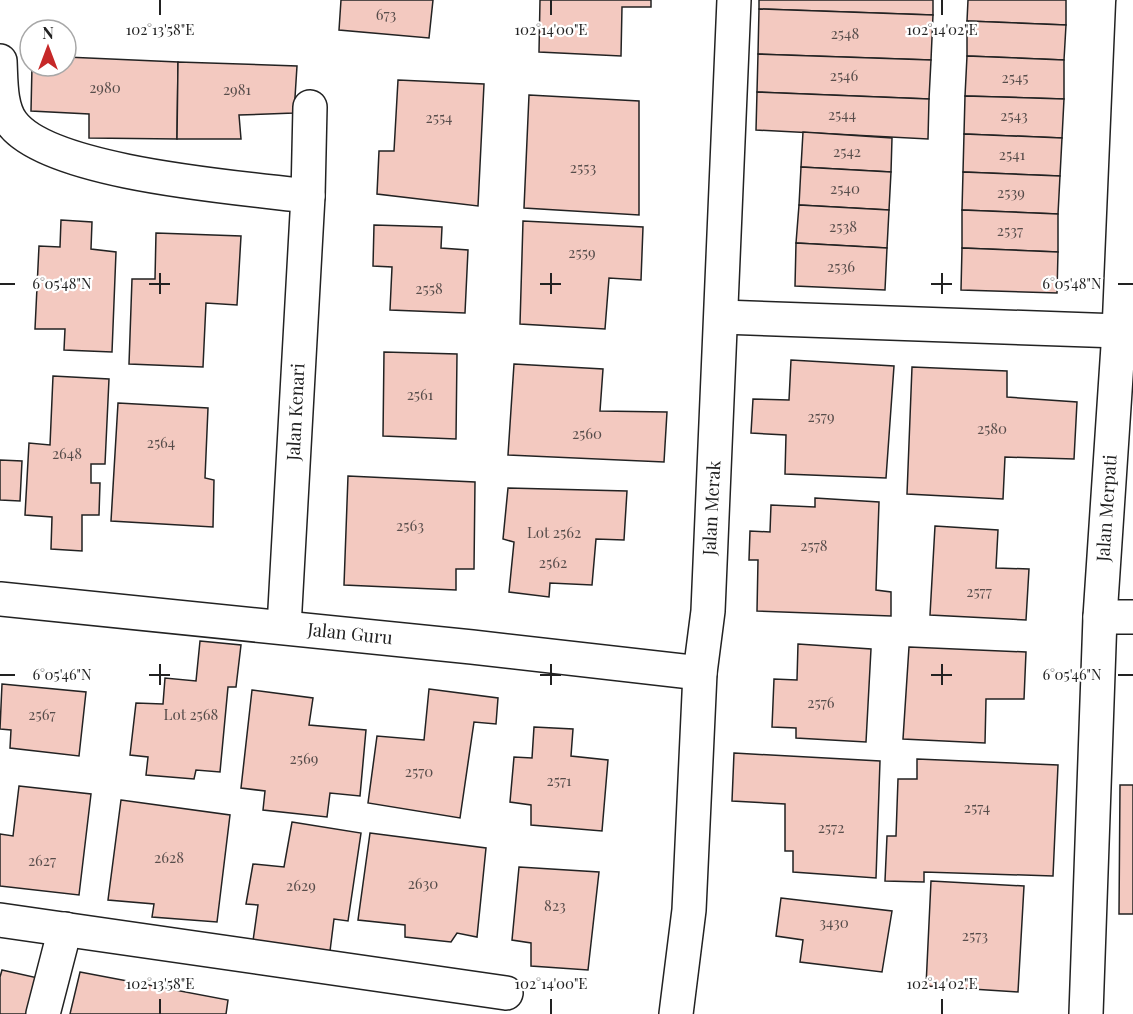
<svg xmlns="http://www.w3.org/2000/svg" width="1133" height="1014" font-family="'Playfair Display',serif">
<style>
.building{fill:#f3c9c0;stroke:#222;stroke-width:1.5}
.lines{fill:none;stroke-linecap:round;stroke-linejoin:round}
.minor-casing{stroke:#222;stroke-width:36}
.minor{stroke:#fff;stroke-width:33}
.ticks{fill:none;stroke:#222;stroke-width:2}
.labels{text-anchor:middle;stroke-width:4.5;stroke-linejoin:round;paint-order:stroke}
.number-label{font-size:15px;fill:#564c4a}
.street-label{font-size:18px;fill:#222;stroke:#fff}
.ticks-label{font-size:15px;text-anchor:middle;fill:#222;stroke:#fff;stroke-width:4.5;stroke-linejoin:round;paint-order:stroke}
</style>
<rect width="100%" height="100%" fill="#fff"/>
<g class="building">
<path d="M 341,0 L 433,0 L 429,38 L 339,30 Z"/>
<path d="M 540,0 L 651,0 L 651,7 L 622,7 L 621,56 L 539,52 Z"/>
<path d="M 759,0 L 933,0 L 933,15 L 759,9 Z"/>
<path d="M 968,0 L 1066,0 L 1066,25 L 967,21 Z"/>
<path d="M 759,9 L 933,15 L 931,60 L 758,54 Z"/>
<path d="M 967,21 L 1066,25 L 1064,60 L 967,56 Z"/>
<path d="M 758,54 L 931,60 L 929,99 L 757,92 Z"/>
<path d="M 967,56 L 1064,60 L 1064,99 L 965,96 Z"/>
<path d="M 66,57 L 178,62 L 177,139 L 89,138 L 89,114 L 31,111 L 32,66 L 66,66 Z"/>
<path d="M 178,62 L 297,66 L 294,113 L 239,115 L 241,139 L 177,139 Z"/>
<path d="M 398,80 L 484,84 L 478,206 L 377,194 L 379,151 L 394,151 Z"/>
<path d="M 757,92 L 929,99 L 928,139 L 756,130 Z"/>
<path d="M 529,95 L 639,101 L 639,215 L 524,208 Z"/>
<path d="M 965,96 L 1064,99 L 1062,138 L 964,134 Z"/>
<path d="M 803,132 L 892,138 L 891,172 L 801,167 Z"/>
<path d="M 964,134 L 1062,138 L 1060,176 L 963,172 Z"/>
<path d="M 801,167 L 891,172 L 889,210 L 799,205 Z"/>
<path d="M 963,172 L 1060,176 L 1058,214 L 962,210 Z"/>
<path d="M 799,205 L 889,210 L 887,248 L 796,243 Z"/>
<path d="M 962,210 L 1058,214 L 1058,252 L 962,248 Z"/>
<path d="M 61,220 L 92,222 L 91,249 L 116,252 L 112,352 L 64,350 L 65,329 L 35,329 L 39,246 L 60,247 Z"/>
<path d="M 523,221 L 643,227 L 641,280 L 609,278 L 605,329 L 520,324 Z"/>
<path d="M 374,225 L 442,227 L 441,248 L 468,250 L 465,313 L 390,310 L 392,267 L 373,266 Z"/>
<path d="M 156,233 L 241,236 L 237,305 L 206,303 L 203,367 L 129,364 L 132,279 L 155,279 Z"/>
<path d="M 796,243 L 887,248 L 885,290 L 795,286 Z"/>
<path d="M 962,248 L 1058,252 L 1057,293 L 961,290 Z"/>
<path d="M 384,352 L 457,354 L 456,439 L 383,436 Z"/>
<path d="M 791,360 L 894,366 L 886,478 L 785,474 L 786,435 L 751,433 L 753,399 L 789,400 Z"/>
<path d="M 514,364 L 603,369 L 600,411 L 667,412 L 664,462 L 508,455 Z"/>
<path d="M 912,367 L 1007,371 L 1007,397 L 1077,402 L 1074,459 L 1005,457 L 1003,499 L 907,494 Z"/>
<path d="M 53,376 L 109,379 L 105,464 L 91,464 L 91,483 L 100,483 L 99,515 L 82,515 L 82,551 L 51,549 L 52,517 L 25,515 L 29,443 L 50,445 Z"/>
<path d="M 118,403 L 208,408 L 205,478 L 214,480 L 213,527 L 111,521 Z"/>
<path d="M 0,460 L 22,461 L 20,501 L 0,500 Z"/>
<path d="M 348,476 L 475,482 L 474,569 L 456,569 L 456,590 L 344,585 Z"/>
<path d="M 508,488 L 627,491 L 624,540 L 596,539 L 592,585 L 550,583 L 549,597 L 509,592 L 514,542 L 503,539 Z"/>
<path d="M 815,498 L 879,502 L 876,590 L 891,592 L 891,616 L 757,611 L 758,560 L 749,560 L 750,531 L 770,532 L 771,505 L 815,507 Z"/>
<path d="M 935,526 L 998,530 L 996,568 L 1029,569 L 1026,620 L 930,615 Z"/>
<path d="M 200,641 L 241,645 L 236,687 L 228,687 L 220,772 L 196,770 L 194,779 L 146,775 L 148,757 L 130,755 L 136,703 L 163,704 L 165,678 L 196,681 Z"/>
<path d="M 798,644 L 871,649 L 866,742 L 796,738 L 796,728 L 772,727 L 774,679 L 797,680 Z"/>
<path d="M 909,647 L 1026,652 L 1024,699 L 986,699 L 985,743 L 903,739 Z"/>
<path d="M 2,684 L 86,692 L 79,756 L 10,748 L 11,730 L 0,729 Z"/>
<path d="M 429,689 L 498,698 L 496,724 L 474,722 L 460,818 L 368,803 L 377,736 L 424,740 Z"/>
<path d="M 252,690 L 313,698 L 309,725 L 366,730 L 360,796 L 330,793 L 327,817 L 263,810 L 265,791 L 241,788 Z"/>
<path d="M 534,727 L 573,729 L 571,756 L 608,760 L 602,831 L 531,825 L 531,805 L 510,802 L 514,757 L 532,758 Z"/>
<path d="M 734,753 L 880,761 L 876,878 L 793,872 L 793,851 L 785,851 L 785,804 L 732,801 Z"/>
<path d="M 917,759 L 1058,765 L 1053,876 L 924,872 L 924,882 L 885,881 L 887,836 L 896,836 L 898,779 L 917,779 Z"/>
<path d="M 1120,785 L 1133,785 L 1133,914 L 1119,914 Z"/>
<path d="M 19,786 L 91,794 L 79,895 L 0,886 L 0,834 L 13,836 Z"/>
<path d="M 121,800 L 230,815 L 217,922 L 152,917 L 154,904 L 108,900 Z"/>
<path d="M 292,822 L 361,833 L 348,921 L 334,919 L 329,959 L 253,941 L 258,905 L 246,904 L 253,864 L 284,867 Z"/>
<path d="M 370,833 L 486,848 L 477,937 L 457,933 L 451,942 L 405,937 L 405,925 L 358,920 Z"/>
<path d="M 519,867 L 599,872 L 588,970 L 531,966 L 531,943 L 512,940 Z"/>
<path d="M 931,881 L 1024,886 L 1018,992 L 926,986 Z"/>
<path d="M 781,898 L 892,911 L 882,972 L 800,962 L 803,940 L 776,936 Z"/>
<path d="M 2,970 L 38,978 L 27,1014 L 0,1014 L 0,977 Z"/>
<path d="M 80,972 L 228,1000 L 226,1014 L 70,1014 Z"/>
</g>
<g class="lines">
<defs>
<g id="minor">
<path d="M 0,61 C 1,81 0,107 12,123 C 50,174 244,188 308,196"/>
<path d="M 722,317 L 1119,331"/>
<path d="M 0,599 L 472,647 L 700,673"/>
<path d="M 1100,617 L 1133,617"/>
<path d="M 284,627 L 308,196 L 310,107"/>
<path d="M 0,920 L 506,993"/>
<path d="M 43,1014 L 65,929"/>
<path d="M 676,1014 L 689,910 L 700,673 L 708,611 L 734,0"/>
<path d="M 1086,1014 L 1100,617 L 1119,331 L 1133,3"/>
</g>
</defs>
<use href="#minor" class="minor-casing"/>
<use href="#minor" class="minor"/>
</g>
<path class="ticks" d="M 160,0 L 160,15M 551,0 L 551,15M 942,0 L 942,15M 160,273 L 160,294M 551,273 L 551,294M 942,273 L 942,294M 0,284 L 15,284M 149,284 L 170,284M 540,284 L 561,284M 931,284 L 952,284M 1118,284 L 1133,284M 160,664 L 160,685M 551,664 L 551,685M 942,664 L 942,685M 0,675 L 15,675M 149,675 L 170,675M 540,675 L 561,675M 931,675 L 952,675M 1118,675 L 1133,675M 160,999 L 160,1014M 551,999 L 551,1014M 942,999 L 942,1014"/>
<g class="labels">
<g class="number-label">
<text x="386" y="20">673</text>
<text x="845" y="39">2548</text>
<text x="844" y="81">2546</text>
<text x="1015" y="83">2545</text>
<text x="105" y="93">2980</text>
<text x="237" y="95">2981</text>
<text x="842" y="120">2544</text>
<text x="1014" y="121">2543</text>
<text x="439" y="123">2554</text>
<text x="847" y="157">2542</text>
<text x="1012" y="160">2541</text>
<text x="583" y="173">2553</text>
<text x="845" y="194">2540</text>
<text x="1011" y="198">2539</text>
<text x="843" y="232">2538</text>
<text x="1010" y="236">2537</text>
<text x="582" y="258">2559</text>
<text x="841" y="272">2536</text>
<text x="429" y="294">2558</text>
<text x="420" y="400">2561</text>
<text x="821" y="422">2579</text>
<text x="992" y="434">2580</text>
<text x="587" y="439">2560</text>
<text x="161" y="448">2564</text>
<text x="67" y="459">2648</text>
<text x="410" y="531">2563</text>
<text x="554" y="538">Lot 2562</text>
<text x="814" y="551">2578</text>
<text x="553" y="568">2562</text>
<text x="979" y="597">2577</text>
<text x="821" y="708">2576</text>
<text x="42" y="720">2567</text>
<text x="191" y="720">Lot 2568</text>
<text x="304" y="764">2569</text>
<text x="419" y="777">2570</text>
<text x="559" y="786">2571</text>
<text x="977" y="813">2574</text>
<text x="831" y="833">2572</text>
<text x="169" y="863">2628</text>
<text x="42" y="866">2627</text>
<text x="423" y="889">2630</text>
<text x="301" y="891">2629</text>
<text x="555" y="911">823</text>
<text x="834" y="928">3430</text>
<text x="975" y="941">2573</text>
</g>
<g class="street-label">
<text transform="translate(296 412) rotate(-87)" y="6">Jalan Kenari</text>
<text transform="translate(712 508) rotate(-87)" y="6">Jalan Merak</text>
<text transform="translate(1107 508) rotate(-86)" y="6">Jalan Merpati</text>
<text transform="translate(350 634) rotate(6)" y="6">Jalan Guru</text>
</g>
</g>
<g class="ticks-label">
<text x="160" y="35">102°13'58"E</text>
<text x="551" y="35">102°14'00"E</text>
<text x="942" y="35">102°14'02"E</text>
<text x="62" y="289">6°05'48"N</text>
<text x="1072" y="289">6°05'48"N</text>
<text x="62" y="680">6°05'46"N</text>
<text x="1072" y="680">6°05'46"N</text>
<text x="160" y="989">102°13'58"E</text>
<text x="551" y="989">102°14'00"E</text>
<text x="942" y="989">102°14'02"E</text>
</g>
<g transform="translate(48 48)"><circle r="28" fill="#ffffff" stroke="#a7a7a7" stroke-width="1.5"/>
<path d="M0-4.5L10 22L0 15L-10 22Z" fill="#c62828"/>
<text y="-9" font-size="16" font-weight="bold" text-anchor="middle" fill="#222222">N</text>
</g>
</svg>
